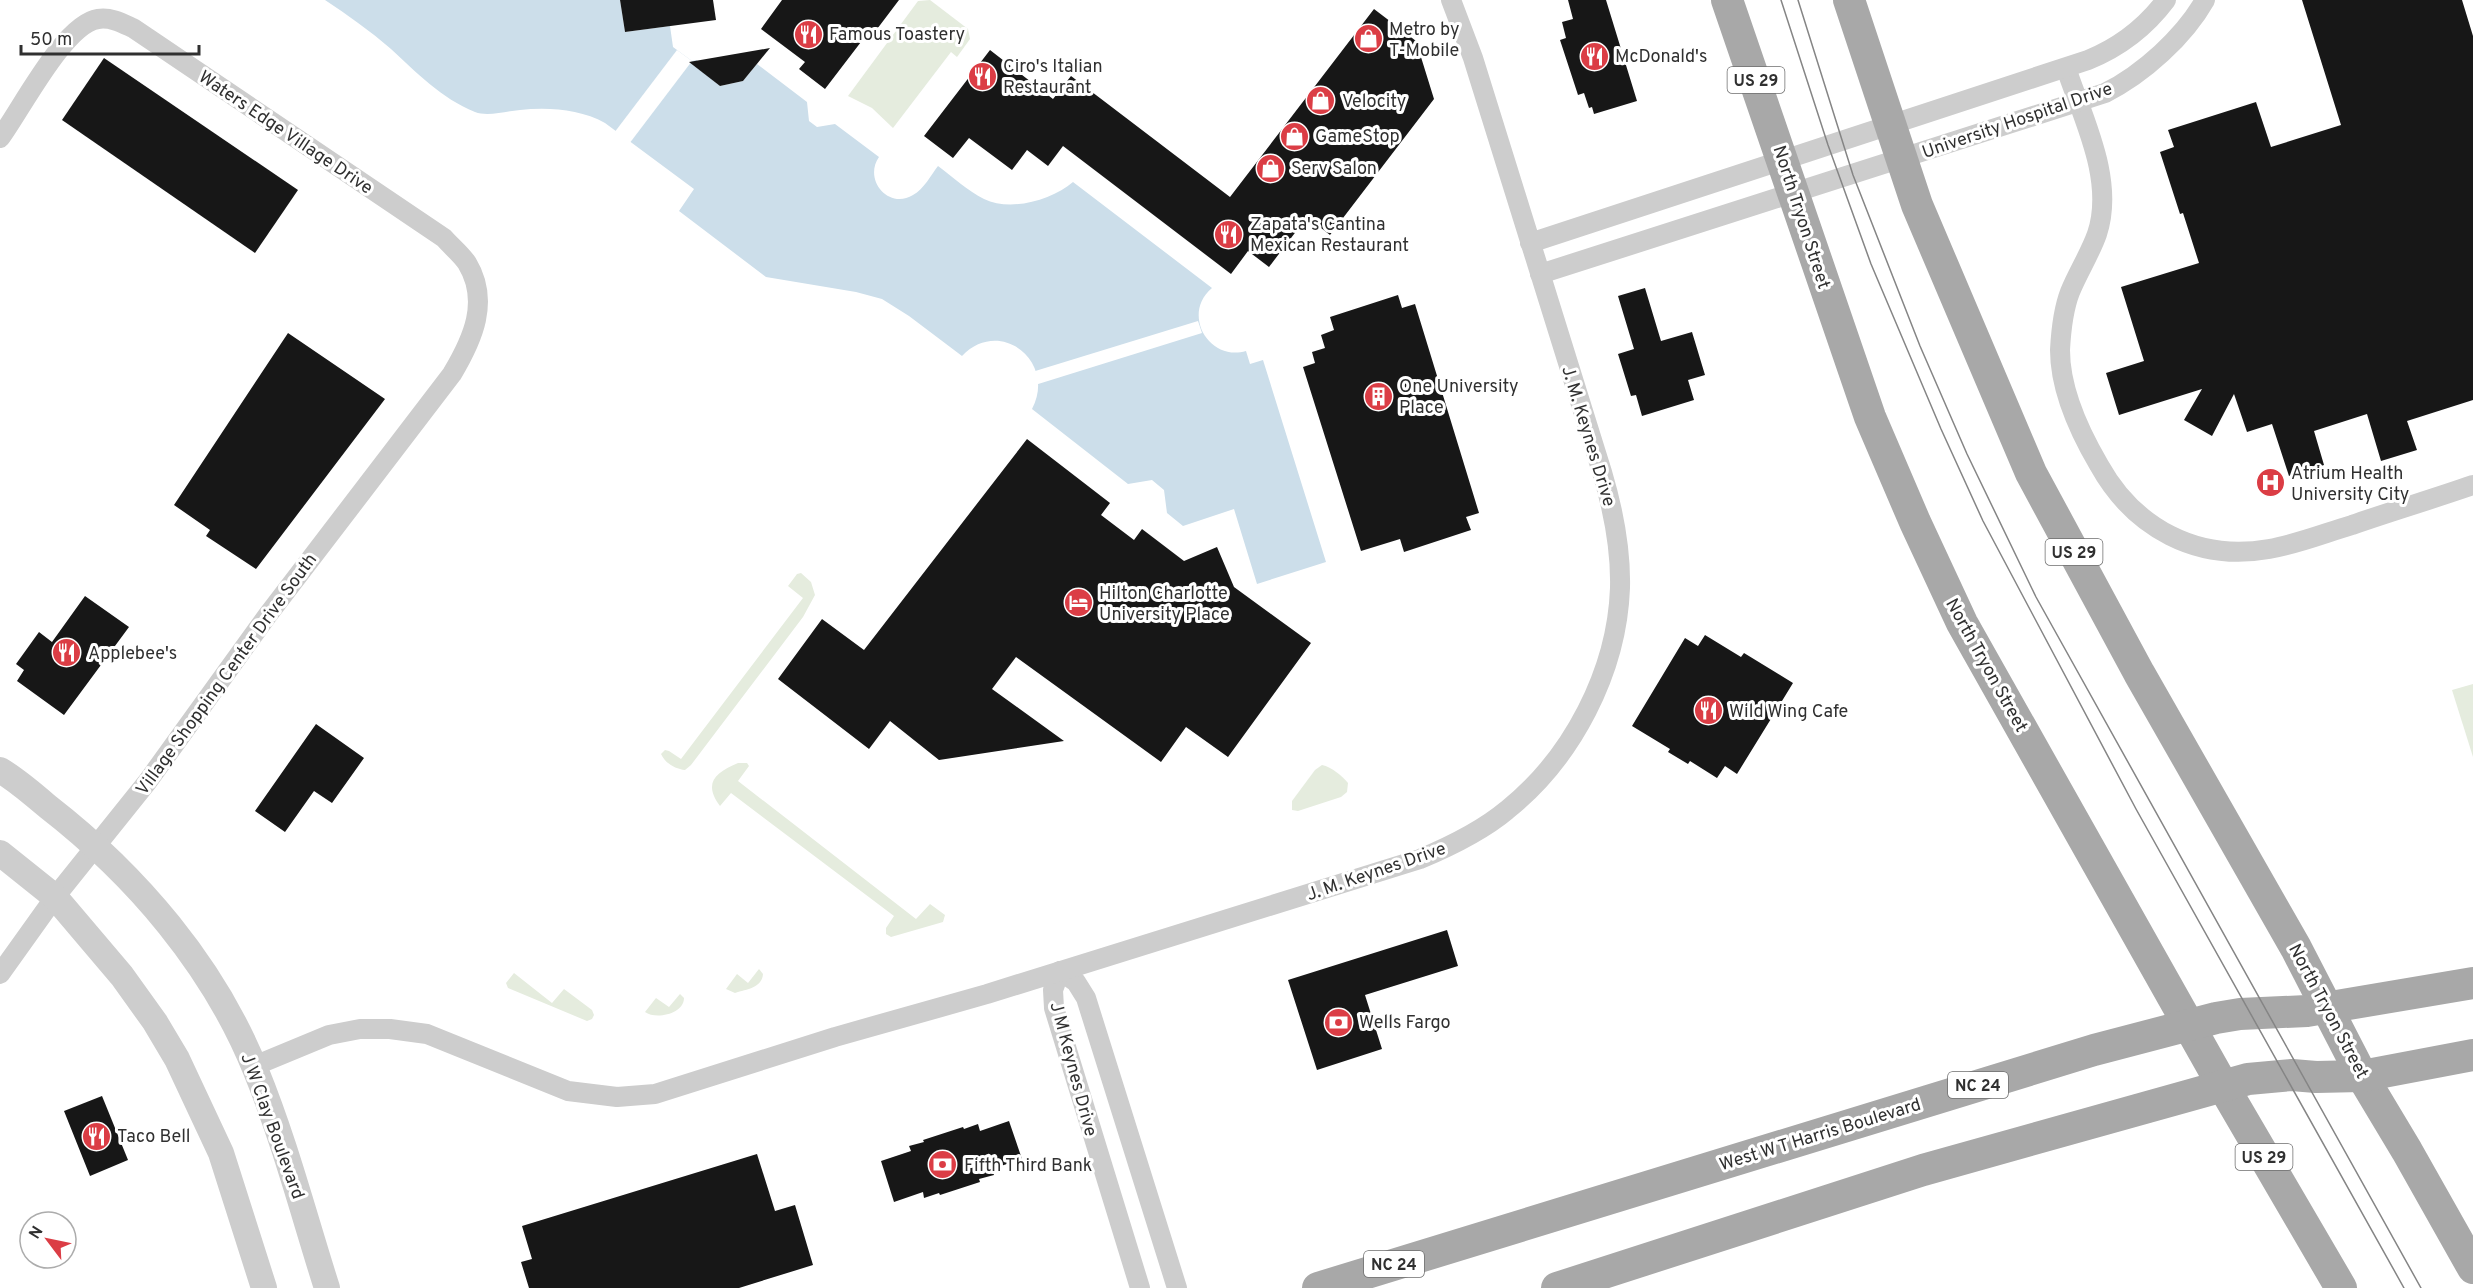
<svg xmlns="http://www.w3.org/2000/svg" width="2473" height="1288" font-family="Overpass,sans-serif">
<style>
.green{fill:#e5ecde}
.water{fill:#ccdeea}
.pier{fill:#fff}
.building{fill:#171717}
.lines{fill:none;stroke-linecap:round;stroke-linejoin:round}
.minor{stroke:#cdcdcd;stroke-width:20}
.tertiary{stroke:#cdcdcd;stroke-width:26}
.primary{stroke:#a8a8a8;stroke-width:32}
.tram{stroke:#858585;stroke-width:1.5}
.labels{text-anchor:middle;stroke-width:6;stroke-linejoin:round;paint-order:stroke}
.shield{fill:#fff;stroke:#6e6e6e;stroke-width:1.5}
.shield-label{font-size:16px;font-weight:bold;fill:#303030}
.poi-label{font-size:18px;fill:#303030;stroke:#fff;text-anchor:start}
.street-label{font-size:18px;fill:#303030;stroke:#fff}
</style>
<rect width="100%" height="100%" fill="#fff"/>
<g class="green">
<path d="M 930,0 L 968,29 L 970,39 L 957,57 L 951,52 L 893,128 L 872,108 L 848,96 L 918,1 Z"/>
<path d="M 801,573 L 811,582 L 815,595 L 803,617 L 691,765 L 685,770 C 675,769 665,763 661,754 L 665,750 L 669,751 L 681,759 L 803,598 L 788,586 L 797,574 Z"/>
<path d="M 2473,684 L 2473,757 L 2452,690 Z"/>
<path d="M 738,763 L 747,763 L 749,766 L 738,781 L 916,919 L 930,904 L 945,915 L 943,922 L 891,937 L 886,934 L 886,928 L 894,916 L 731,793 L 720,806 C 703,783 715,773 738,763 Z"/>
<path d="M 1322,765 C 1332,767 1342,776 1348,783 L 1347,792 L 1341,797 L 1298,811 L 1292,810 L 1292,801 L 1315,770 Z"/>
<path d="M 759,969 L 763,974 C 762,988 747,989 735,993 L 726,989 L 737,974 L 748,983 Z"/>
<path d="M 514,973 L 552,1003 L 564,989 L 592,1010 L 594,1015 L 592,1019 L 587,1021 L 508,988 L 506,983 Z"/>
<path d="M 680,994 L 684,998 C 684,1014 656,1020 645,1012 L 656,998 L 669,1007 Z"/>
</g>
<path class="water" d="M 325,0 L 620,0 L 625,32 L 670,26 L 673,47 L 692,61 L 697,60 L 699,69 L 720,86 L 743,81 L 757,64 L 807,102 L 809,121 L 817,127 L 835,124 L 879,157 C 863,180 889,210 913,195 C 924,189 931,175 938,166 C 953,177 968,191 984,199 C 1011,212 1052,200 1073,182 L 1212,288 C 1181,314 1209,362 1246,351 L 1250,364 L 1263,360 L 1326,562 L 1257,584 L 1234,509 L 1183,526 L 1167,513 L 1164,490 L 1152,480 L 1128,484 L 1032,409 C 1057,362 1000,316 962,356 L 909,316 L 882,299 L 856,292 L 766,277 L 679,211 L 694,189 L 605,123 C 580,109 548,107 520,110 C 506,111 488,117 475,112 C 441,98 417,73 391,49 C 370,31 348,15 325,0 Z"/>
<g class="pier">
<path d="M 677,50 L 692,61 L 629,144 L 614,133 Z"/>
<path d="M 1198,321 L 1202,333 L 1035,385 L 1032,372 Z"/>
</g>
<g class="building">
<path d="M 620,0 L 713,0 L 716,20 L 625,32 Z"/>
<path d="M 782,0 L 899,0 L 868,41 L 864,38 L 825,89 L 799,69 L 805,62 L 761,29 Z"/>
<path d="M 1568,0 L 1606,0 L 1637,101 L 1594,114 L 1592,107 L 1589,108 L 1584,93 L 1578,95 L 1560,40 L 1566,38 L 1562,22 L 1573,19 Z"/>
<path d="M 2302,0 L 2462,0 L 2473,36 L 2473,400 L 2407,421 L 2417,450 L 2381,461 L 2367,414 L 2314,431 L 2324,465 L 2289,476 L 2272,424 L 2247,432 L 2234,394 L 2212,436 L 2184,420 L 2202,389 L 2119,415 L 2106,373 L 2144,361 L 2121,287 L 2199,263 L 2183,213 L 2180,214 L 2160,152 L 2174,147 L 2168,130 L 2256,102 L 2271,147 L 2341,125 Z"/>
<path d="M 1374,9 L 1416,41 L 1434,99 L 1330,235 L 1307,217 L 1269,267 L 1248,251 L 1231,274 L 1063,146 L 1048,166 L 1027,150 L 1012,170 L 969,138 L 953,158 L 924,136 L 990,50 L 1053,99 L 1071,76 L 1230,197 Z"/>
<path d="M 770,48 L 743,81 L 720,86 L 689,62 Z"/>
<path d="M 104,58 L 298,190 L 255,253 L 62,120 Z"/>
<path d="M 1645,288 L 1661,341 L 1692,332 L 1705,375 L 1688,380 L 1694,400 L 1642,416 L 1636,395 L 1631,396 L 1618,354 L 1634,349 L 1618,296 Z"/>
<path d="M 1398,295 L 1402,308 L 1415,304 L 1479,513 L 1466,517 L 1471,530 L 1404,552 L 1400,539 L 1361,551 L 1303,367 L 1315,363 L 1312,352 L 1325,348 L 1321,335 L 1334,330 L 1330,317 Z"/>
<path d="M 288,333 L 385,399 L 256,569 L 206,536 L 210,530 L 174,505 Z"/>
<path d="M 1027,439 L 1110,503 L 1101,515 L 1134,540 L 1142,529 L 1184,561 L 1217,547 L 1234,587 L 1311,643 L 1228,757 L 1186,727 L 1161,762 L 1016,657 L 992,689 L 1064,741 L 939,760 L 890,721 L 869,749 L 778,679 L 822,619 L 864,650 Z"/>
<path d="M 85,596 L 129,627 L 64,715 L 17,681 L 24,670 L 16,664 L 39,632 L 52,642 Z"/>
<path d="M 1705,635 L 1741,657 L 1744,653 L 1793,683 L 1737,774 L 1725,766 L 1717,778 L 1690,761 L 1688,764 L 1668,752 L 1670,749 L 1632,726 L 1685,638 L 1698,646 Z"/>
<path d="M 316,724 L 364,758 L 332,803 L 314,791 L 285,832 L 255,811 Z"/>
<path d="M 1447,930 L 1458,966 L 1365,995 L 1382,1049 L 1317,1070 L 1288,980 Z"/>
<path d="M 102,1096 L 128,1160 L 90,1176 L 64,1111 Z"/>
<path d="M 1009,1121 L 1022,1159 L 992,1169 L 994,1175 L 979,1179 L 980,1182 L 940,1195 L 939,1193 L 924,1198 L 923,1192 L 894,1202 L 881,1161 L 911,1151 L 909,1146 L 924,1142 L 923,1140 L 963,1127 L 964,1129 L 978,1124 L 980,1131 Z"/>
<path d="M 757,1154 L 775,1211 L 795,1205 L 813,1265 L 739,1288 L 529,1288 L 521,1262 L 532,1259 L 522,1226 Z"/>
</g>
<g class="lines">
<g class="minor">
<path d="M 2066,68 C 2083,119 2115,180 2097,234 C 2090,254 2078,272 2070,292 C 2063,310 2061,331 2060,350 C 2060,390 2079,431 2099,465 C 2134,528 2197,562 2269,549 C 2298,544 2325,533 2352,525 C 2392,511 2433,499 2473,485"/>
<path d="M 0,138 C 21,110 64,24 98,19 C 111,17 122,23 133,28 L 444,238 C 451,246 461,254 467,263 C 490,301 473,339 452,374 L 267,616 L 148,781 L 55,897 L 0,974"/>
<path d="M 1530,243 L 2088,60 C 2120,47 2145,28 2166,0"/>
<path d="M 1540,274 L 2105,93 C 2143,74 2184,37 2205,0"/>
<path d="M 1060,971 L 1076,982 L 1086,998 L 1177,1288"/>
<path d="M 1060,971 L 1053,990 L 1054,1008 L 1140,1288"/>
<path d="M 254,1066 L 329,1035 L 360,1029 L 390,1029 L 427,1034 L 568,1091 L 617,1097 L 655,1094 L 835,1037 L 987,994 L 1420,859 C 1451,846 1482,831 1507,810 C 1572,758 1617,672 1620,588 C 1621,549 1613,509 1602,472 L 1473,58 L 1451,0"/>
</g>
<g class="tertiary">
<path d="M 0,770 C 17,780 32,793 47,806 C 136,875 214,966 256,1071 C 285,1142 304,1216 327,1288"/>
<path d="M 0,853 L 55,897 L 122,976 L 155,1022 L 177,1059 L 221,1153 L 264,1288"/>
</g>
<g class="primary">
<path d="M 1727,0 L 1870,417 L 1915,522 L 1962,623 L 2223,1086 L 2341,1288"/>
<path d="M 1849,0 L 1917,205 L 2031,473 L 2139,673 L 2296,948 L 2362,1076 L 2407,1151 L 2473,1268"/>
<path d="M 1318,1288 L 2094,1050 L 2216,1018 L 2240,1014 L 2307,1011 L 2473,983"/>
<path d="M 1557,1288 L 1923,1170 L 2248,1079 L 2292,1075 L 2316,1077 L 2362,1076 L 2473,1055"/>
</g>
<g class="tram">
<path d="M 1781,0 L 1828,145 L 1871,264 L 1941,429 L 1983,521 L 2136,809 L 2404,1288"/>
<path d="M 1798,0 L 1853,175 L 1920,346 L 1967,454 L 2036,597 L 2421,1288"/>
</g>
</g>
<defs>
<symbol id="restaurant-disc" viewBox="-11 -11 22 22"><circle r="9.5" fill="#db3d45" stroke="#fff"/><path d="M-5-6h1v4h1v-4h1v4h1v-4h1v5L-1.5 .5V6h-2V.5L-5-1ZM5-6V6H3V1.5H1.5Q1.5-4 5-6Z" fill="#fff"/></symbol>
<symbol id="shop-disc" viewBox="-11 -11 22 22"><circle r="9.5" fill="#db3d45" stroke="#fff"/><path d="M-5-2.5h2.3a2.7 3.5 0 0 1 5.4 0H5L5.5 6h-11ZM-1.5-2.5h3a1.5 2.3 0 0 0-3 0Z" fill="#fff"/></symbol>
<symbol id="building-disc" viewBox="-11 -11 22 22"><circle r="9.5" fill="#db3d45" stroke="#fff"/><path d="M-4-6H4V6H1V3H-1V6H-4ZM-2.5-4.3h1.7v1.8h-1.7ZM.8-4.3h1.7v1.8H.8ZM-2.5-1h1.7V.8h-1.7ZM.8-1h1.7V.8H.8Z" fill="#fff"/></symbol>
<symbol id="hospital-disc" viewBox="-11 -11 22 22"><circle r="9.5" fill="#db3d45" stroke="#fff"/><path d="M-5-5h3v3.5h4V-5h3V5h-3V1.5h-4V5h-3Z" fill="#fff"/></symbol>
<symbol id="hotel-disc" viewBox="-11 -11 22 22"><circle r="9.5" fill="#db3d45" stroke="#fff"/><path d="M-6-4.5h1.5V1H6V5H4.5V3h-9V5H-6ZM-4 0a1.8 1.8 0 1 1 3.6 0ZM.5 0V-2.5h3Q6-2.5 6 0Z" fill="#fff"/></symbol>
<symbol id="bank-disc" viewBox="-11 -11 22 22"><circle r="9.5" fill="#db3d45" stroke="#fff"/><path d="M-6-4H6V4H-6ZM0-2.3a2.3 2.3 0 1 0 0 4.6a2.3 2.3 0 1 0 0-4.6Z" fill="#fff"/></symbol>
</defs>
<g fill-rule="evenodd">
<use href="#restaurant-disc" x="792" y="18" width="33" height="33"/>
<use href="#shop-disc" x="1352" y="22" width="33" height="33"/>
<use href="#restaurant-disc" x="1578" y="40" width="33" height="33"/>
<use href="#restaurant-disc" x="966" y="60" width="33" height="33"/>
<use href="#shop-disc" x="1304" y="84" width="33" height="33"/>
<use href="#shop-disc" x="1278" y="120" width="33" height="33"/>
<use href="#shop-disc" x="1254" y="152" width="33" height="33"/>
<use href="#restaurant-disc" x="1212" y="218" width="33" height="33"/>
<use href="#building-disc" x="1362" y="380" width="33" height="33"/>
<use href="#hospital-disc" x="2254" y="466" width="33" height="33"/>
<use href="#hotel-disc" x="1062" y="586" width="33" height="33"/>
<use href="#restaurant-disc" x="50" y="636" width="33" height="33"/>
<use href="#restaurant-disc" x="1692" y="694" width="33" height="33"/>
<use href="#bank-disc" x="1322" y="1006" width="33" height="33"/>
<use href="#restaurant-disc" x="80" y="1120" width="33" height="33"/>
<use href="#bank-disc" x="926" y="1148" width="33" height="33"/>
</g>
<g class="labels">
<g class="shield">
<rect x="1727.5" y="67" width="57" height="26" rx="4.5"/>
<rect x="2045.5" y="539" width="57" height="26" rx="4.5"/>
<rect x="1948" y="1072" width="60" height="26" rx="4.5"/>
<rect x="2235.5" y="1144" width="57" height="26" rx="4.5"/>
<rect x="1364" y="1251" width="60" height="26" rx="4.5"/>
</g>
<g class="shield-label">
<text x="1756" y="86">US 29</text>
<text x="2074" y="558">US 29</text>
<text x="1978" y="1091">NC 24</text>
<text x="2264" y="1163">US 29</text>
<text x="1394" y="1270">NC 24</text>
</g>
<g class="poi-label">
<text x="1389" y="35">Metro by<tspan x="1389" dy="21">T-Mobile</tspan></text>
<text x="829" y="40">Famous Toastery</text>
<text x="1615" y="62">McDonald's</text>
<text x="1003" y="72">Ciro's Italian<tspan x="1003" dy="21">Restaurant</tspan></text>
<text x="1342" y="107">Velocity</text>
<text x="1315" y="142">GameStop</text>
<text x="1291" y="174">Serv Salon</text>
<text x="1250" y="230">Zapata's Cantina<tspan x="1250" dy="21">Mexican Restaurant</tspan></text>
<text x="1399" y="392">One University<tspan x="1399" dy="21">Place</tspan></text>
<text x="2291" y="479">Atrium Health<tspan x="2291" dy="21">University City</tspan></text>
<text x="1099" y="599">Hilton Charlotte<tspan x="1099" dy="21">University Place</tspan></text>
<text x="88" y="659">Applebee's</text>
<text x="1729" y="717">Wild Wing Cafe</text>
<text x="1359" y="1028">Wells Fargo</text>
<text x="117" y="1142">Taco Bell</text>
<text x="964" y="1171">Fifth Third Bank</text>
</g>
<g class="street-label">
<text transform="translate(2017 120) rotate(-19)" y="6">University Hospital Drive</text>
<text transform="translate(286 132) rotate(34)" y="6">Waters Edge Village Drive</text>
<text transform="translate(1802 217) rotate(72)" y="6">North Tryon Street</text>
<text transform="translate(1589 436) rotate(73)" y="6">J. M. Keynes Drive</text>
<text transform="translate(1987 665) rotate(61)" y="6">North Tryon Street</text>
<text transform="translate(226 674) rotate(-54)" y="6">Village Shopping Center Drive South</text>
<text transform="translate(1376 871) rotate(-19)" y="6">J. M. Keynes Drive</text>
<text transform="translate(2329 1011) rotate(62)" y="6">North Tryon Street</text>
<text transform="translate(1074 1069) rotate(75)" y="6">J M Keynes Drive</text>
<text transform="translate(273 1126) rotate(70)" y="6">J W Clay Boulevard</text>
<text transform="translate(1820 1134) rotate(-17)" y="6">West W T Harris Boulevard</text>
</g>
</g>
<g transform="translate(48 1240) rotate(302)"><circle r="28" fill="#ffffff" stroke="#acacac" stroke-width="1.5"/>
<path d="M0-4.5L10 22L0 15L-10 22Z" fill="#db3d45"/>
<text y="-9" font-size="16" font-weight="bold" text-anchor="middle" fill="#303030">N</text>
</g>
<path d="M21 45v9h178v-9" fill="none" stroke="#303030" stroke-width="3"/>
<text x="30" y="45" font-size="18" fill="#303030" stroke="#ffffff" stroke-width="4.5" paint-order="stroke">50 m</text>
</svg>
